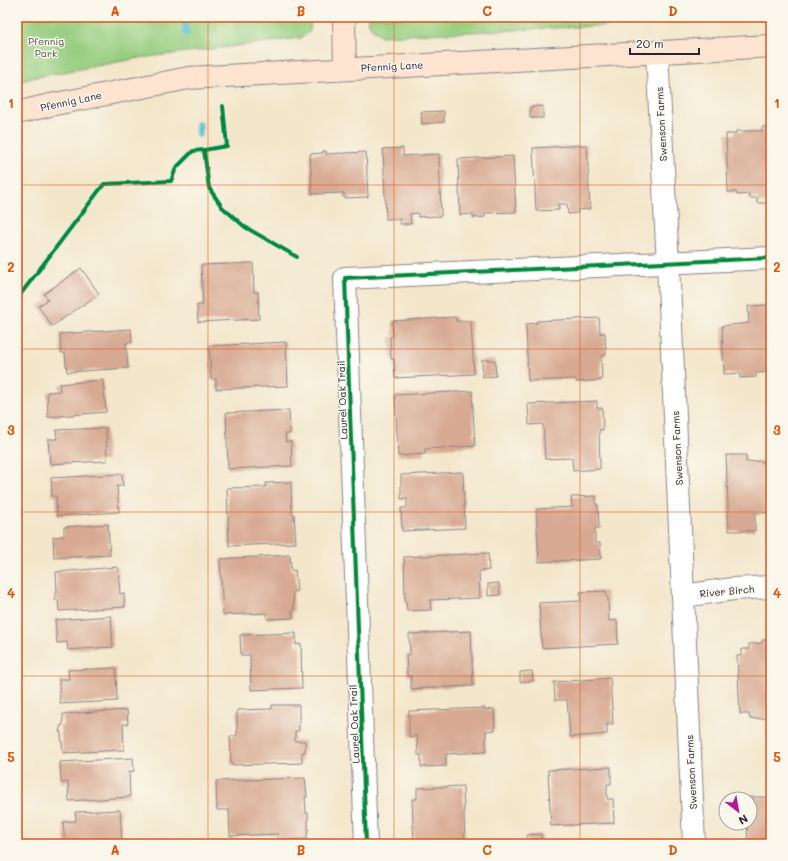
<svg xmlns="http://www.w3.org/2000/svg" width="788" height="861" font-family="Mali,sans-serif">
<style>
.green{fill:#97ce80;stroke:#5c785e}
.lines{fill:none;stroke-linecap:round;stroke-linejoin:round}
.stream{stroke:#52bdce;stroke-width:7}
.building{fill:#d7a992}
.street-casing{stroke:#8a8483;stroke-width:24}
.secondary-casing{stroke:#8a8483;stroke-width:24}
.street{stroke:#fff;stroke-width:22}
.secondary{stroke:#fde4d0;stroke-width:22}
.cycleway-casing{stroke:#fbf7ec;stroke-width:6}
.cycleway{stroke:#00873e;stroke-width:4}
.grid{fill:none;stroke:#de560e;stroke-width:1;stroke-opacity:0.55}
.labels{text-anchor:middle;stroke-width:3;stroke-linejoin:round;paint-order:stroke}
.park-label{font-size:10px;fill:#455650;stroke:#fbf7ec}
.street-label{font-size:10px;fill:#22223b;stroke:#fbf7ec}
.neatline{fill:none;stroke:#de560e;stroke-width:1.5}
.grid-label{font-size:13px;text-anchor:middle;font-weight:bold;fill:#de560e}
</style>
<rect width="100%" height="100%" fill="#fbf7ec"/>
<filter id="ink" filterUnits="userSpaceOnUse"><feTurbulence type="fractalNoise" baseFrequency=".025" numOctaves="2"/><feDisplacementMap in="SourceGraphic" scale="8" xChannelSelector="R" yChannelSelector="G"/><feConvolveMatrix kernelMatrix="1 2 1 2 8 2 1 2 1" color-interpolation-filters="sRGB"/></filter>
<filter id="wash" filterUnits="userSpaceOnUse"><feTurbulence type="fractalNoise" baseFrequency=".012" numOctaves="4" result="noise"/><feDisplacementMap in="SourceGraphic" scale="16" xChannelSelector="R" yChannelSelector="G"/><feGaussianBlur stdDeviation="0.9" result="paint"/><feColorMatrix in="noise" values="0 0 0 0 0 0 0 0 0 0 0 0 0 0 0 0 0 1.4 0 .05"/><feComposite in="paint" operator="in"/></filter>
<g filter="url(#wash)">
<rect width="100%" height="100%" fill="#f3e6cb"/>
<g class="green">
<path d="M 17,17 L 311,17 L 310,31 L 301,38 L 139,58 L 32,78 L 17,83 Z"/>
<path d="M 368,17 L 771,17 L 771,18 L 382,36 C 374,31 368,27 368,17 Z"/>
</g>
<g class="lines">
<g class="stream">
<path d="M 185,17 L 186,33"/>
<path d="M 199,124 L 199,134"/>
</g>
</g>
<g id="blocks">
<g class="building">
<path d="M 543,106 L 543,118 L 530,118 L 530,107 Z"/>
<path d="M 444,111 L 444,122 L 422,124 L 421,112 Z"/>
<path d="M 762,127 L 771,127 L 771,203 L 757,203 L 757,198 L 749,198 L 749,194 L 737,195 L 736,192 L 728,192 L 726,134 L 735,134 L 736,131 L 762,131 Z"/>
<path d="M 587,145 L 590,209 L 577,210 L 578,213 L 568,214 L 567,204 L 558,204 L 559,210 L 536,211 L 533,148 Z"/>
<path d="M 403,148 L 403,156 L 439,154 L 441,216 L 418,217 L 418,213 L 410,214 L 411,224 L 400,224 L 400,219 L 386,219 L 383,149 Z"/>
<path d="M 323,151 L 326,151 L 326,154 L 366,152 L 368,197 L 344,198 L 344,193 L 312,194 L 310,154 L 323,153 Z"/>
<path d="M 513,156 L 516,212 L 485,213 L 485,217 L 473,218 L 473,214 L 460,215 L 458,159 Z"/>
<path d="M 253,263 L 254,292 L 258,292 L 259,319 L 198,322 L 197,305 L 203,305 L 201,265 Z"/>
<path d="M 81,268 L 99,294 L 52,326 L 38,306 L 48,300 L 44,294 Z"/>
<path d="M 771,305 L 771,372 L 756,373 L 756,377 L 740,378 L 740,373 L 724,374 L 722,326 L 749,323 L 748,306 Z"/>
<path d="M 456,317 L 456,321 L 471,321 L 474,374 L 395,378 L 394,359 L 391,359 L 390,337 L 393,337 L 392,321 Z"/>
<path d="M 599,318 L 600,333 L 605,333 L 606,355 L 601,356 L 602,380 L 576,382 L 576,379 L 528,381 L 526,324 L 537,323 L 537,321 Z"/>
<path d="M 131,329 L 132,342 L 126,343 L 128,368 L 67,372 L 65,353 L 61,353 L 60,334 Z"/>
<path d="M 286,342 L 288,386 L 216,389 L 216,379 L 211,379 L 209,346 Z"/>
<path d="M 482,360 L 495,360 L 496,376 L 483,377 Z"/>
<path d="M 103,380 L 106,412 L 48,417 L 47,392 L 60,391 L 59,384 Z"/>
<path d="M 472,391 L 475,446 L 425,449 L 425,454 L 398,456 L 395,395 Z"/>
<path d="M 597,401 L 597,408 L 602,408 L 603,430 L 599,430 L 600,469 L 573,471 L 572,458 L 545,459 L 543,424 L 529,425 L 528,404 Z"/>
<path d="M 289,410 L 290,434 L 285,434 L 286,442 L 291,441 L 292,466 L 228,469 L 226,413 Z"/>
<path d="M 106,428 L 107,461 L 50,464 L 48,439 L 57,439 L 56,430 Z"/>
<path d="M 726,455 L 746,455 L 746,462 L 763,461 L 763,464 L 771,464 L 771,511 L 770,513 L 755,513 L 755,531 L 729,531 Z"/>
<path d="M 463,472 L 465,528 L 402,531 L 401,508 L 407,508 L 407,498 L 401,499 L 401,475 Z"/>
<path d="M 122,474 L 123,486 L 117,486 L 119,512 L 57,516 L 56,496 L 52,496 L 51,478 Z"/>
<path d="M 291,482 L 292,514 L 294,514 L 296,543 L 229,546 L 227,488 L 266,487 L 266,483 Z"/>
<path d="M 596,496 L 596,505 L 598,505 L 599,528 L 595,528 L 595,543 L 600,543 L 601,559 L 539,562 L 536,509 L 572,507 L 571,497 Z"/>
<path d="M 108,524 L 110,555 L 54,558 L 53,537 L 64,536 L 64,527 Z"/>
<path d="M 488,553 L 489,570 L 479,571 L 480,598 L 430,600 L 431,610 L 407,611 L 406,601 L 405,601 L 404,557 Z"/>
<path d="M 290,555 L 291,571 L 295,570 L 297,591 L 293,592 L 294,611 L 292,611 L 293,618 L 267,619 L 267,613 L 223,615 L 220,559 Z"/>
<path d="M 118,567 L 120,594 L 124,593 L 125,607 L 59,611 L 58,600 L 55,600 L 55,593 L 57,592 L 56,572 Z"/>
<path d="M 499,583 L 500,595 L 488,596 L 488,584 Z"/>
<path d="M 606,591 L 607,598 L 608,598 L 609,621 L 617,620 L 618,644 L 542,648 L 539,603 L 581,601 L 580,592 Z"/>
<path d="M 111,616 L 113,647 L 68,650 L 67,642 L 57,643 L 55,620 Z"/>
<path d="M 471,631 L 473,686 L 411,689 L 411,676 L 407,676 L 407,673 L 406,655 L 410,654 L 409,634 Z"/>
<path d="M 296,633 L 296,645 L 301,644 L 302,688 L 251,690 L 250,655 L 241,655 L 240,635 Z"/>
<path d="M 762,640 L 771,640 L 771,718 L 750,719 L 749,714 L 740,714 L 737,656 L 742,655 L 742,649 L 749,649 L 749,644 L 762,643 Z"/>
<path d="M 116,668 L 117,701 L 60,704 L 59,679 L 69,679 L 68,670 Z"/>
<path d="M 532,671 L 533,681 L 520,682 L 520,672 Z"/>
<path d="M 610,678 L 613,724 L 607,724 L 607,734 L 570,737 L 567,700 L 555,700 L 554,682 Z"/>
<path d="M 272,705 L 299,705 L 299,731 L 295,731 L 295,741 L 305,741 L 305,752 L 302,752 L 302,763 L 231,765 L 230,736 L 237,736 L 237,710 L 272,709 Z"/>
<path d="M 485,708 L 484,710 L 494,709 L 495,730 L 486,731 L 486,752 L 446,754 L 446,766 L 421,767 L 421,755 L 418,755 L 417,736 L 409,737 L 409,711 Z"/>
<path d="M 127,710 L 128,724 L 123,724 L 124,750 L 63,753 L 60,726 L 63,725 L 63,714 Z"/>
<path d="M 133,758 L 134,771 L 129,772 L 130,797 L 69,801 L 68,782 L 61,783 L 60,762 Z"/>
<path d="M 611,767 L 611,784 L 607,784 L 607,799 L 613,799 L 614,823 L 551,826 L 548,770 Z"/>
<path d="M 305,778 L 307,797 L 305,797 L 306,813 L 308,813 L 308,833 L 307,833 L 307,839 L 278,840 L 278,834 L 230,836 L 229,810 L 217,810 L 216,781 Z"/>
<path d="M 463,786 L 465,843 L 414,844 L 412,799 L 417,799 L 417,788 Z"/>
<path d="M 746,797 L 768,797 L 768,800 L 771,800 L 771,844 L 748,844 L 747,823 L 750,823 L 750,799 L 746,799 Z"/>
<path d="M 120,810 L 122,841 L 65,844 L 63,822 L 76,821 L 75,812 Z"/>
<path d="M 541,834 L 542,843 L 528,844 L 527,835 Z"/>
</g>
</g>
</g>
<g filter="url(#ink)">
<use href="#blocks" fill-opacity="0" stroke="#8a8483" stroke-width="1"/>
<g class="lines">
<defs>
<g id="street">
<path d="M 657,52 L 670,304 L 694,844"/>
<path d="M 683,596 L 733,589 L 771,587"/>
<path d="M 366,844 L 345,278 L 771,258"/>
</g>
<g id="secondary">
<path d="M 344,17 L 345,69"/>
<path d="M 17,113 L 50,105 L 189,78 L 771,46"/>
</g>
</defs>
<use href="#street" class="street-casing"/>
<use href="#secondary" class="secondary-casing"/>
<use href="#street" class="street"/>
<use href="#secondary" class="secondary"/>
<defs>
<g id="cycleway">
<path d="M 223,106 L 227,146 L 204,150 L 209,188 L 222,207 L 245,227 L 297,257"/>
<path d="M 17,299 L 104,184 L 171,181 L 176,168 L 193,151 L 204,150"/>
<path d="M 366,844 L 345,278 L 771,258"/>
</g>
</defs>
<use href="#cycleway" class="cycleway-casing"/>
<use href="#cycleway" class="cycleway"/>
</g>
</g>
<path class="grid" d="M 208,17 L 208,844M 394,17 L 394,844M 580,17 L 580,844M 17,185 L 771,185M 17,349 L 771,349M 17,512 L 771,512M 17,676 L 771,676"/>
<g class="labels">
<g class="park-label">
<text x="46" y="45">Pfennig<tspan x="46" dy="12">Park</tspan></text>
</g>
<g class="street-label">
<text transform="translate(392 66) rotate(-3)" y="4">Pfennig Lane</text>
<text transform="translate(71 101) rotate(-12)" y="4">Pfennig Lane</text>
<text transform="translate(661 124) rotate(-93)" y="4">Swenson Farms</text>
<text transform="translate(342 400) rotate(-92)" y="4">Laurel Oak Trail</text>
<text transform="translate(677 448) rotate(-93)" y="4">Swenson Farms</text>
<text transform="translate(727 591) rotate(-5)" y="4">River Birch</text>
<text transform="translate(354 724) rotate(-92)" y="4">Laurel Oak Trail</text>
<text transform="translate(691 772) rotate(-93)" y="4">Swenson Farms</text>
</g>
</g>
<rect width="788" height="861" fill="none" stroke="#fbf7ec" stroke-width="44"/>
<g transform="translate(738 811) rotate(149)"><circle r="19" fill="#fbf7ec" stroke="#a4a2a5"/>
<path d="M0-3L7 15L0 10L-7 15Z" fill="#b5179e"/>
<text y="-6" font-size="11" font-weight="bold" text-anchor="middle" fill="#22223b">N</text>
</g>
<path d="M630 48v6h69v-6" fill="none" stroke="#22223b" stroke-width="2"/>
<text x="636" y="48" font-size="12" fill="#22223b" stroke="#fbf7ec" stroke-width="3" paint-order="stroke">20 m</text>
<rect x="22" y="22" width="744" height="817" class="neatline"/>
<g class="grid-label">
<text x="115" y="16">A</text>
<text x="301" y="16">B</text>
<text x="487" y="16">C</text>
<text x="673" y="16">D</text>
<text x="11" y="108">1</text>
<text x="777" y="108">1</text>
<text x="11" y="272">2</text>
<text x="777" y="272">2</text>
<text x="11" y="435">3</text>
<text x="777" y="435">3</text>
<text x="11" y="598">4</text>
<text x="777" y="598">4</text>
<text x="11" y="762">5</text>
<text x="777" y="762">5</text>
<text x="115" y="855">A</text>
<text x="301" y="855">B</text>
<text x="487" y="855">C</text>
<text x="673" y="855">D</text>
</g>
</svg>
